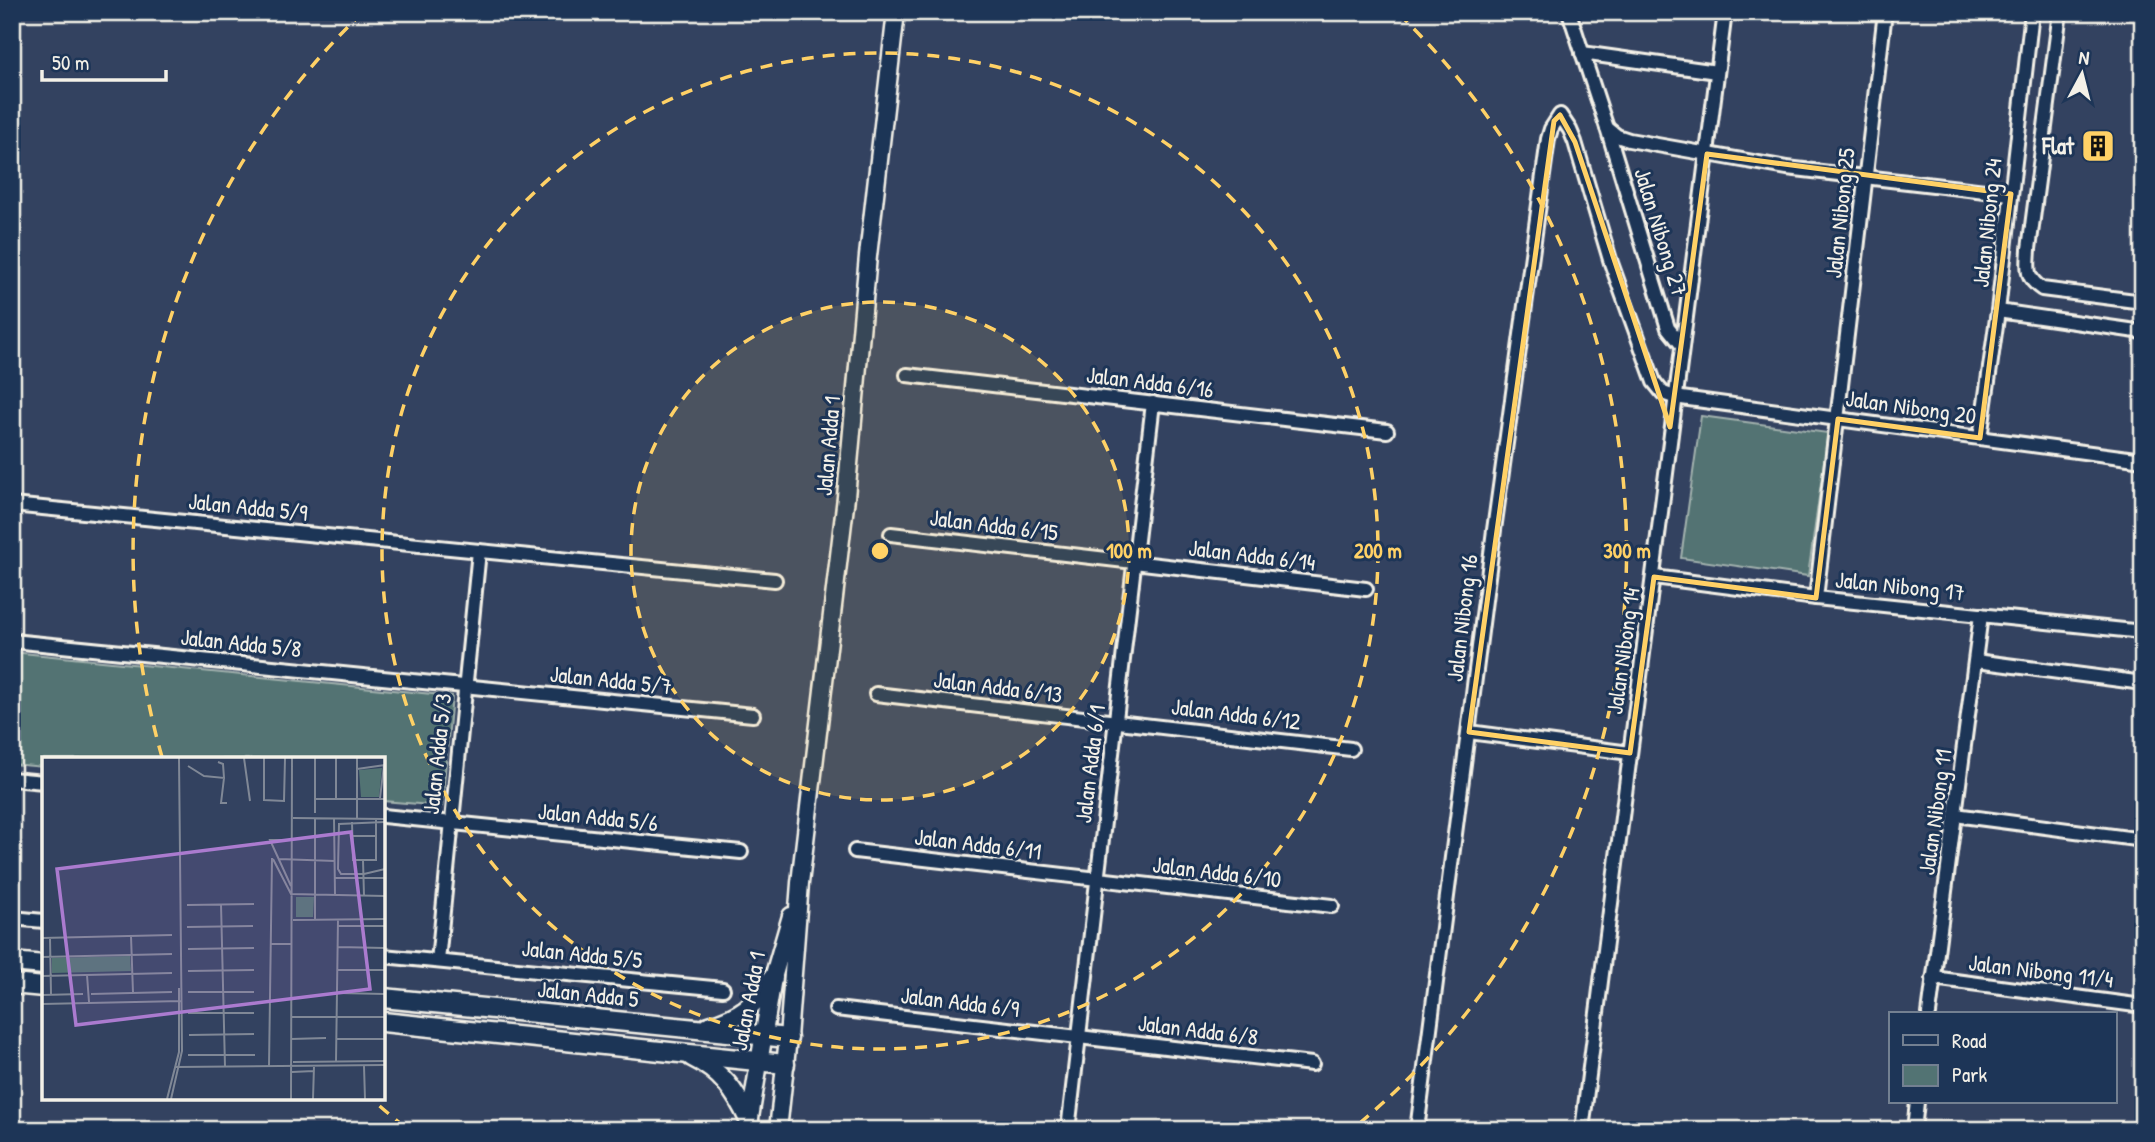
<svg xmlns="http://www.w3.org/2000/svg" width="2155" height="1142" font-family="'Patrick Hand',sans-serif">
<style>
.green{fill:#527373;stroke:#a3b2ae;stroke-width:2}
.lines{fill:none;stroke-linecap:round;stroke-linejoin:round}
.minor-casing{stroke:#f4f1e8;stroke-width:18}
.tertiary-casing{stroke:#f4f1e8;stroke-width:21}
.secondary-casing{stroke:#f4f1e8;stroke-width:23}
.minor{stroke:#1d3557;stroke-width:12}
.tertiary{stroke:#1d3557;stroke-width:16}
.secondary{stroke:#1d3557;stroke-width:18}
.marked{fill:none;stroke:#ffd166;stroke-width:5;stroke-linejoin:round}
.ring{fill:none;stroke:#ffd166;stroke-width:3.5;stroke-dasharray:12 9}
.labels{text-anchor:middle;stroke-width:6;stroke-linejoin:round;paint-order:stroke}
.poi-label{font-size:23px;font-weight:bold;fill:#f4f1e8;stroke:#1d3557;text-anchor:end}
.street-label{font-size:23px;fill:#f4f1e8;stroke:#1d3557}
.inset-road{fill:none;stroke:#808896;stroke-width:2}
.view{fill:#ab7bcf;fill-opacity:0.15;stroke:#ab7bcf;stroke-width:3.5}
.inset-edge{fill:none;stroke:#f4f1e8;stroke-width:3.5}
.centre{fill:#ffd166;stroke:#1d3557;stroke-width:3.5}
.ring-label{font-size:21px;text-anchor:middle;font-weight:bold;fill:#ffd166;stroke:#1d3557;stroke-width:6;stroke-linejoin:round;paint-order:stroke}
</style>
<rect width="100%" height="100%" fill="#334260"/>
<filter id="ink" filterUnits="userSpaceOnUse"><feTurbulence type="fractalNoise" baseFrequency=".0143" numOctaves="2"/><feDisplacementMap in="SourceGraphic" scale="14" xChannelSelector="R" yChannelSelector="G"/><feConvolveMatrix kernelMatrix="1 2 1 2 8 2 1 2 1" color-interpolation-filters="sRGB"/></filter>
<g filter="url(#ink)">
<g class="green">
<path d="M 1701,416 L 1828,433 L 1808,576 L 1681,558 Z"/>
<path d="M 12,652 L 452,696 L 442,806 L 383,801 L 383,759 L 44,759 L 44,767 L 12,764 Z"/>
</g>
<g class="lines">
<defs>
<g id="minor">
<path d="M 1569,12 L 1607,128 L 1668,328 L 1681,344"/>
<path d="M 2060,12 L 2029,249 C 2028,269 2025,277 2042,289 L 2143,302"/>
<path d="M 1582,53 L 1717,72"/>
<path d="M 1607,128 L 1617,136 L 1629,140 L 1787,168 L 2011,194"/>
<path d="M 1998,311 L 2143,332"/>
<path d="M 907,375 L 1387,431"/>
<path d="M 1980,438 L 1998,311 L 2032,12"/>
<path d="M 12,505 L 775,580"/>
<path d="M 891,534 L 1366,589"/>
<path d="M 1654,577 L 1816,598 L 2143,632"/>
<path d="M 1816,598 L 1885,12"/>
<path d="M 12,641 L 753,715"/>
<path d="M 1976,661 L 2143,683"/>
<path d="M 876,694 L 1351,749"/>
<path d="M 1469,732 L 1630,753"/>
<path d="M 12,779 L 44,782"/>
<path d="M 1955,815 L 2143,840"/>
<path d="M 383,816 L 741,852"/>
<path d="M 855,851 L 1332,906"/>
<path d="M 12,918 L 44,921"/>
<path d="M 383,956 L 723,989"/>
<path d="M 438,961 L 479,551"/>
<path d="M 1933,978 L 2143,1006"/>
<path d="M 836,1009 L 1312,1064"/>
<path d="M 1929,1014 L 1981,615"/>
<path d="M 1068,1130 L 1153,403"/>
<path d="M 1417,1130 L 1494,530 L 1548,139 L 1551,129 L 1560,115 L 1570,130 L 1575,142 L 1611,263 L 1654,382 L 1663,393 L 1674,397 L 2143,460"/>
<path d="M 1582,1130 L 1725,12"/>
<path d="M 1914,1130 L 1917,1102"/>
</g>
<g id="tertiary">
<path d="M 748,1130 L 773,978 L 791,916"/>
<path d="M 778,1130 L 788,1038 L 800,883 L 846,497 L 868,256 L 896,12"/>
</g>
<g id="secondary">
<path d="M 12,962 L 44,965"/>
<path d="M 12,984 L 44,987"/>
<path d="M 383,998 L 788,1038"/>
<path d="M 383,1022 L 785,1064"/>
<path d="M 709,1026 C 743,1016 753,1006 773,978"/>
<path d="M 692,1057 C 721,1071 736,1092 749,1120"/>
</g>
</defs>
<use href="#minor" class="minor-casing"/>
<use href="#tertiary" class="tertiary-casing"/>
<use href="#secondary" class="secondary-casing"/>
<use href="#minor" class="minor"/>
<use href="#tertiary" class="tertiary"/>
<use href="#secondary" class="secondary"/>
</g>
</g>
<path class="marked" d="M 1560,115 L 1575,142 L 1670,427 L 1707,154 L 2011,194 L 1980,438 L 1838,419 L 1816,598 L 1654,577 L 1630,753 L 1469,732 L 1554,121 Z"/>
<circle cx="880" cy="551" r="249" fill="#ffd166" fill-opacity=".12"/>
<g class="ring">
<circle cx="880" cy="551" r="249"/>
<circle cx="880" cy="551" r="498"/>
<path d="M405 1127A747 747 0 0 1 375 1102M162 757A747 747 0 0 1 361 14M1399 14A747 747 0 0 1 1355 1127"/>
</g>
<defs>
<symbol id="building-square" viewBox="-11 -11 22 22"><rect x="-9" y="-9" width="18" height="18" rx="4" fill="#ffd166" stroke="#1d3557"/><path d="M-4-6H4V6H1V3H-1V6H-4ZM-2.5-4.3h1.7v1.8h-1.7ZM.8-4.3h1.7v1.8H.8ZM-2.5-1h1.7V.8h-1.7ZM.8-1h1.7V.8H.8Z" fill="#111"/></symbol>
</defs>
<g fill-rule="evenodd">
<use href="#building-square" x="2079" y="127" width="38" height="38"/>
</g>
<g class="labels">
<g class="poi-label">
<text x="2074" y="154">Flat</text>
</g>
<g class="street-label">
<text transform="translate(1840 213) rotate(-84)" y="8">Jalan Nibong 25</text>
<text transform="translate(1987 223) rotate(-84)" y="8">Jalan Nibong 24</text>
<text transform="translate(1661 232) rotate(73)" y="8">Jalan Nibong 27</text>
<text transform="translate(1150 382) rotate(7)" y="8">Jalan Adda 6/16</text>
<text transform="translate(1911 407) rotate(8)" y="8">Jalan Nibong 20</text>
<text transform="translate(828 446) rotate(-85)" y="8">Jalan Adda 1</text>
<text transform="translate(248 507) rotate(6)" y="8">Jalan Adda 5/9</text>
<text transform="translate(994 525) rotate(7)" y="8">Jalan Adda 6/15</text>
<text transform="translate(1252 555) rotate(7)" y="8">Jalan Adda 6/14</text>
<text transform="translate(1900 586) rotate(6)" y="8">Jalan Nibong 17</text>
<text transform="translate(1462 618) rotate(-83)" y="8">Jalan Nibong 16</text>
<text transform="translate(241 643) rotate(6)" y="8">Jalan Adda 5/8</text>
<text transform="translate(1623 651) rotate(-82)" y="8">Jalan Nibong 14</text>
<text transform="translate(611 680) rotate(6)" y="8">Jalan Adda 5/7</text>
<text transform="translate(998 687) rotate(7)" y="8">Jalan Adda 6/13</text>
<text transform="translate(1236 714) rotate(7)" y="8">Jalan Adda 6/12</text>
<text transform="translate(437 754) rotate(-84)" y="8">Jalan Adda 5/3</text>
<text transform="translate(1090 764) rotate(-83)" y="8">Jalan Adda 6/1</text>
<text transform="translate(1935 812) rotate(-82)" y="8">Jalan Nibong 11</text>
<text transform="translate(598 817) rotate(6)" y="8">Jalan Adda 5/6</text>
<text transform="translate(978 844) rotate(7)" y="8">Jalan Adda 6/11</text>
<text transform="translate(1217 872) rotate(7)" y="8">Jalan Adda 6/10</text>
<text transform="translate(582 954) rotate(6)" y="8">Jalan Adda 5/5</text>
<text transform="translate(2041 971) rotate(7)" y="8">Jalan Nibong 11/4</text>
<text transform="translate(588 994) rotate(6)" y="8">Jalan Adda 5</text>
<text transform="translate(748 1001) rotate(-79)" y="8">Jalan Adda 1</text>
<text transform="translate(960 1002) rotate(7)" y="8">Jalan Adda 6/9</text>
<text transform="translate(1198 1030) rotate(7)" y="8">Jalan Adda 6/8</text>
</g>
</g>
<g transform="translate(42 757)">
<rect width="343" height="343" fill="#334260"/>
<path d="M 340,11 L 337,40 L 319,40 L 317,13 ZM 254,140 L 272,140 L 271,160 L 254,160 ZM 88,199 L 89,214 L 10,216 L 10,201 Z" fill="#527373"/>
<path class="inset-road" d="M 202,1 L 208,44M 222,1 L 222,43 L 242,44 L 243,1M 294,1 L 294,41M 315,1 L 315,61M 146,9 L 162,19 L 182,21 L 181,7 L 176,5M 315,12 L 343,8M 182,21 L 179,46 L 185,46M 338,41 L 342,8M 273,42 L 343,42M 273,56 L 273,1M 251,61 L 343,62M 273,61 L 273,163M 292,61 L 293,138M 310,65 L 311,103 L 334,103 L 334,62M 343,65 L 297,67 L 296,112 L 299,117 L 322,117 L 343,112M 310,79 L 334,79M 231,102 L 249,137 L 343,139M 237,102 L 293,104M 321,103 L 322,139M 293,121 L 343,121M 249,129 L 228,83 L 251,83M 179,147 L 183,310M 145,148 L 212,147M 251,163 L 343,162M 296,169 L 343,169M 145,170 L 211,169M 89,179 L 91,236M 0,181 L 130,178M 8,181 L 9,237M 228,187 L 250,187M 296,190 L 343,191M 146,192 L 212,191M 0,200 L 130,197M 296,213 L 343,213M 146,214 L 212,213M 45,218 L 47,245M 0,219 L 130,216M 146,235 L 212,235M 296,236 L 343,237M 49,237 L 130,235M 0,238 L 41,237M 0,247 L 140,244M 146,256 L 212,256M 250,260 L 343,260M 147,278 L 212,277M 249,282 L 284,281M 295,282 L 343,282M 146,298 L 213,298M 251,305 L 343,304M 294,305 L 296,162M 227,309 L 230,101M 322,309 L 323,342M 134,310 L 343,308M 250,315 L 272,314M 125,342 L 137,295 L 137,231M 129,342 L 140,294 L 137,1M 249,342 L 250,1M 271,342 L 272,309"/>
<path class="view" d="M 309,75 L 328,232 L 34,268 L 15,112 Z"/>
<rect width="343" height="343" class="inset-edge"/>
</g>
<circle cx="880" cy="551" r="10" class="centre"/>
<g class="ring-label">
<text x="1129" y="558">100 m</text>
<text x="1378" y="558">200 m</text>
<text x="1627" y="558">300 m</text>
</g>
<rect width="2155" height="1142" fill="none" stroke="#1d3557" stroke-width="42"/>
<rect x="21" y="21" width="2113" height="1100" fill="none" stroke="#f4f1e8" stroke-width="2.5" filter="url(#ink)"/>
<rect x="1889" y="1012" width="228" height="91" fill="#1d3557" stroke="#738091" stroke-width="2"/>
<rect x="1903" y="1035" width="35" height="10" fill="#1d3557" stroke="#738091" stroke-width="2"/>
<text x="1952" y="1048" font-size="21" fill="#f4f1e8">Road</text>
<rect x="1903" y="1065" width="35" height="21" fill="#527373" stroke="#738091" stroke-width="2"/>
<text x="1952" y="1082" font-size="21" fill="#f4f1e8">Park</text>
<g transform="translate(2082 74) rotate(7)" stroke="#1d3557" stroke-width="5" paint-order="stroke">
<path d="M0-5L12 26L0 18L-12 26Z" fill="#f4f1e8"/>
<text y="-10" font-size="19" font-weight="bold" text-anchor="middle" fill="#f4f1e8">N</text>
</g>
<path d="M42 70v10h124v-10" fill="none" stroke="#f4f1e8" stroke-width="3.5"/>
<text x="52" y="70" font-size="21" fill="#f4f1e8" stroke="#1d3557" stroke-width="5" paint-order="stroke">50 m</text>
</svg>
